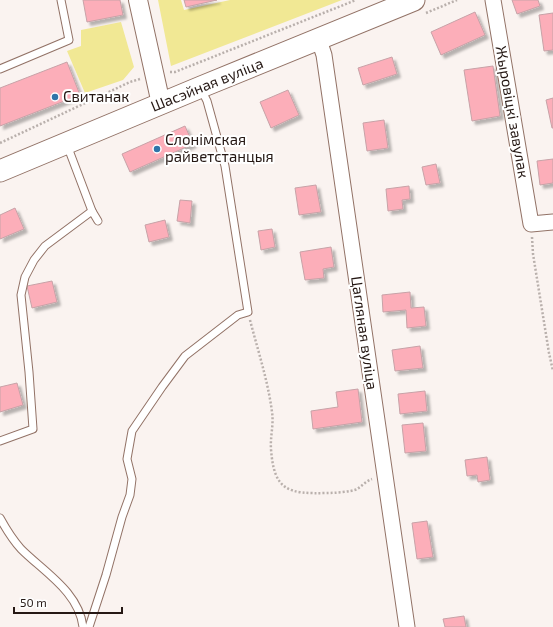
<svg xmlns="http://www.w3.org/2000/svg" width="553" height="627" font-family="'Exo 2',sans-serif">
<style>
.green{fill:#f1e894}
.building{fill:#fcaeb9;stroke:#c7a2a7;filter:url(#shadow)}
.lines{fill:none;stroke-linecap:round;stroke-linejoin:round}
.service-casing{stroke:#927266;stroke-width:9}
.minor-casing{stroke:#927266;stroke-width:17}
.tertiary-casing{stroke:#927266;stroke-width:20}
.secondary-casing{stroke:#927266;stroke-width:23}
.path{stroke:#b9b0ac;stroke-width:2.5;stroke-dasharray:2 2;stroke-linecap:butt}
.service{stroke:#fff;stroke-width:7}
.minor{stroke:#fff;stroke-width:15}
.tertiary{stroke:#fff;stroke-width:18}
.secondary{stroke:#fff;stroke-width:21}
.poi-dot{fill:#2f74a9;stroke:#fff;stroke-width:1.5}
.labels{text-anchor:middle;stroke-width:4;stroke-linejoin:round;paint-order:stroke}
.street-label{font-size:15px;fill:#251814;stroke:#fff}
.poi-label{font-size:15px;fill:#251814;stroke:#fff;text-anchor:start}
</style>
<defs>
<filter id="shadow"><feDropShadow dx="3.5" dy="3.5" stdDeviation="1" flood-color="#0004"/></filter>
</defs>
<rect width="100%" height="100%" fill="#faf3f0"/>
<g class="green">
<path d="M 158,0 L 181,0 L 184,10 L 230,0 L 342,0 L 171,66 Z"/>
<path d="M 121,22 L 134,67 L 123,80 L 85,93 L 67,51 L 81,46 L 81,30 Z"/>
</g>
<g class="building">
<path d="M 83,0 L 120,0 L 123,15 L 87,22 Z"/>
<path d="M 184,0 L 217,0 L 186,7 Z"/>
<path d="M 512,0 L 538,0 L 540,6 L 517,14 Z"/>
<path d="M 475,12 L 485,35 L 441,55 L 431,32 Z"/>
<path d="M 553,13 L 553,50 L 544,51 L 539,15 Z"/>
<path d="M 392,57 L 397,74 L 363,85 L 358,68 Z"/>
<path d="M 67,62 L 80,95 L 0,126 L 0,88 Z"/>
<path d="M 493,66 L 500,116 L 472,121 L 464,70 Z"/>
<path d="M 288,90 L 299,115 L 271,128 L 260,102 Z"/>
<path d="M 553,98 L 553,128 L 552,128 L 546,100 Z"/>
<path d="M 384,120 L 388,148 L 367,151 L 363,123 Z"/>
<path d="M 185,126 L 193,144 L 130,172 L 122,154 Z"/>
<path d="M 553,159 L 553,183 L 540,185 L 537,161 Z"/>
<path d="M 436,164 L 440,183 L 426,185 L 422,167 Z"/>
<path d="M 316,185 L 321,212 L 299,215 L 295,188 Z"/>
<path d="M 409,186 L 410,199 L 402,200 L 403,209 L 388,211 L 386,189 Z"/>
<path d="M 180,200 L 192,201 L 190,223 L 177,221 Z"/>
<path d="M 15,208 L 24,229 L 0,239 L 0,215 Z"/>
<path d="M 165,220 L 169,237 L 149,242 L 145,225 Z"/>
<path d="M 272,229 L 275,247 L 261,250 L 258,231 Z"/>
<path d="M 331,247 L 334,267 L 323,269 L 324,278 L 305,280 L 300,252 Z"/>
<path d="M 52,281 L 57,302 L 32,308 L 27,286 Z"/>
<path d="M 410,292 L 411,308 L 424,307 L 426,326 L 407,328 L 406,310 L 383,312 L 382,295 Z"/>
<path d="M 420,346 L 423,368 L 395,371 L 392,350 Z"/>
<path d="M 17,383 L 23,405 L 0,412 L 0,387 Z"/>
<path d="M 358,389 L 362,422 L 313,429 L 311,411 L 338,407 L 336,392 Z"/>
<path d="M 425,391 L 427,411 L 400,414 L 398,394 Z"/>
<path d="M 423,423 L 426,451 L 405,453 L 402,425 Z"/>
<path d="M 487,457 L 490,480 L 478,482 L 477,475 L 467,476 L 465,460 Z"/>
<path d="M 427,521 L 433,557 L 417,559 L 412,523 Z"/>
<path d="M 464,616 L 466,627 L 445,627 L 443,619 Z"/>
</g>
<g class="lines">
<defs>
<g id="service">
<path d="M 0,69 L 69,40 L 61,0"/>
<path d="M 67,145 L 92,211 L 98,221"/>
<path d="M 0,441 L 33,429 L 29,372 L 21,295 L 25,277 L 34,260 L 45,246 L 92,211"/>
<path d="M 0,518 C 6,529 13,540 21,549 C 44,572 79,592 83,627"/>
<path d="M 89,627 L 106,575 L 122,517 L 130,495 L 132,479 L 127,459 L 132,431 L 162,387 L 185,356 L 238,315 L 248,312 L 225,166 L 207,101 L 201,89"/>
</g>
<g id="minor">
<path d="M 493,0 L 531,224 L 553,222"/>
<path d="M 319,40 L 324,55 L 407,627"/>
</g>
<path id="tertiary" d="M 138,0 L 161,104"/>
<path id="secondary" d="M 0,171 L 201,87 L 414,0"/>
</defs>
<use href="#service" class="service-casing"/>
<use href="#minor" class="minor-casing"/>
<use href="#tertiary" class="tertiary-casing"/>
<use href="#secondary" class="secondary-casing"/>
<g class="path">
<path d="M 426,13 L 457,0"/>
<path d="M 170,72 L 175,72 L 356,0"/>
<path d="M 0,143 L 130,82 L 140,79"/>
<path d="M 532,237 L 533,254 L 549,353 L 553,371"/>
<path d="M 250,320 C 258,351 268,381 272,412 C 274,424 270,437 271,449 C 274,491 288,494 327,493 C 334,493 351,492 357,489 C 362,486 366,481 372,479"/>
</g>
<use href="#service" class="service"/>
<use href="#minor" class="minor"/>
<use href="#tertiary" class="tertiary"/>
<use href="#secondary" class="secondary"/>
</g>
<g class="poi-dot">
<circle cx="55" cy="97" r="4"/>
<circle cx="157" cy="149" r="4"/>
</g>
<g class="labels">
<g class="street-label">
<text transform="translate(207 85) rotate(-22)" y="5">Шасэйная вуліца</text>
<text transform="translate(512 112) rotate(80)" y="5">Жыровіцкі завулак</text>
<text transform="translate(364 333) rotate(82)" y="5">Цагляная вуліца</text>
</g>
<g class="poi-label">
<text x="63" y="102">Свитанак</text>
<text x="165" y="145">Слонімская<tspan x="165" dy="17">райветстанцыя</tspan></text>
</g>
</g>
<path d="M14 607v6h108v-6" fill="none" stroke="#251814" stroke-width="2"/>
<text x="20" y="607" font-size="12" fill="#251814" stroke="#ffffff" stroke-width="3" paint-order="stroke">50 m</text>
</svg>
